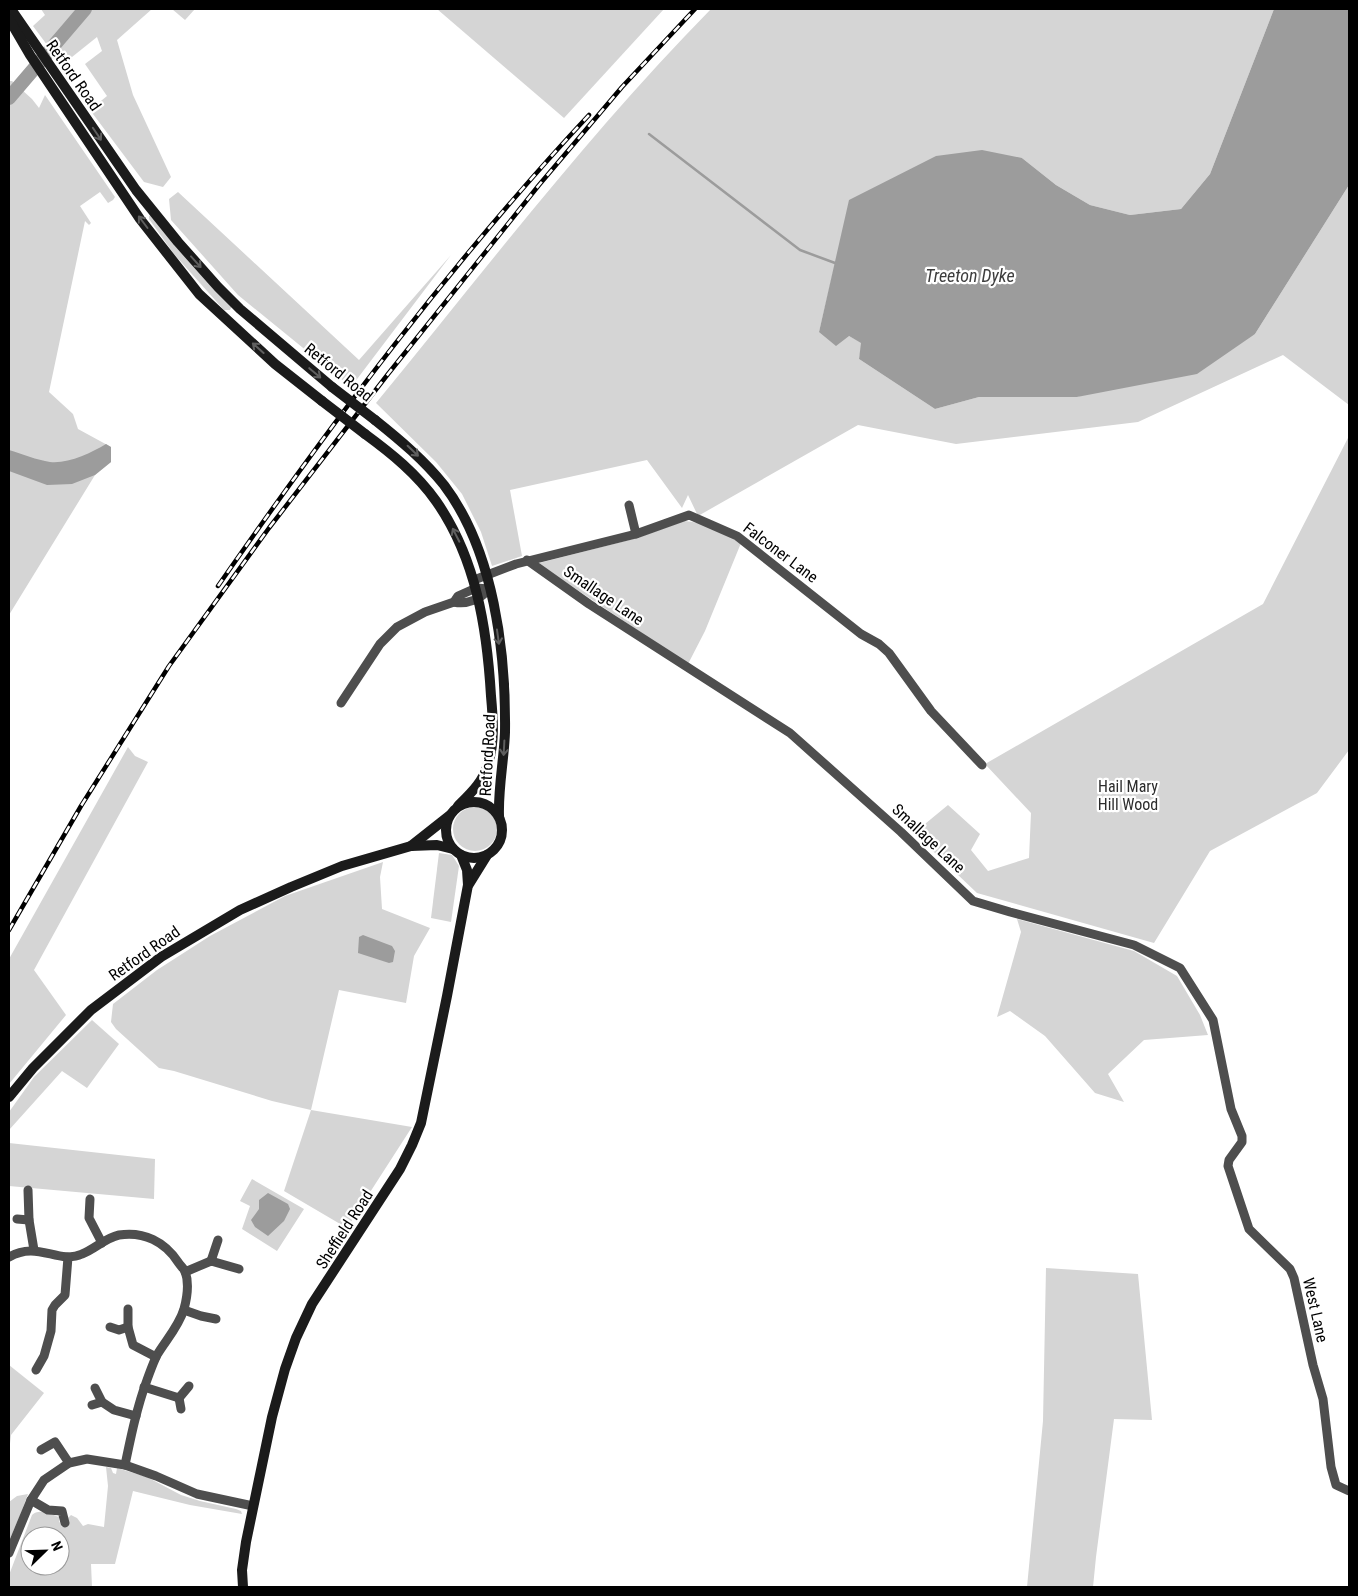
<svg xmlns="http://www.w3.org/2000/svg" width="1358" height="1596" font-family="'Roboto Condensed',sans-serif">
<style>
.green{fill:#d5d5d5;fill-rule:evenodd}
.water{fill:#9c9c9c}
.lines{fill:none;stroke-linecap:round;stroke-linejoin:round}
.stream{stroke:#9c9c9c;stroke-width:2.5}
.river{stroke:#9c9c9c;stroke-width:14}
.street{stroke:#4e4e4e;stroke-width:9}
.secondary{stroke:#1b1b1b;stroke-width:10}
.rail-casing{stroke:#000;stroke-width:4.5}
.rail{stroke:#fff;stroke-width:2.5;stroke-dasharray:8;stroke-linecap:butt}
.secondary-bridge{stroke:#1b1b1b;stroke-width:10}
.oneway{stroke:#5f5f5f}
.labels{text-anchor:middle;stroke-width:4.5;stroke-linejoin:round;paint-order:stroke}
.street-label{font-size:16px;fill:#000;stroke:#fff}
.park-label{font-size:16px;fill:#2c2c2c;stroke:#fff}
.water-label{font-size:18px;font-style:italic;fill:#3d3d3d;stroke:#fff}
</style>
<rect width="100%" height="100%" fill="#fff"/>
<g class="green">
<path d="M 41,9 L 152,9 L 117,40 L 133,95 L 171,177 L 163,187 L 144,182 L 90,110 L 107,96 L 85,64 L 102,51 L 97,37 L 62,65 L 33,26 L 45,15 Z"/>
<path d="M 172,9 L 195,9 L 185,20 Z"/>
<path d="M 437,9 L 664,9 L 564,118 Z"/>
<path d="M 711,9 L 1274,9 L 1210,174 L 1181,209 L 1130,215 L 1090,205 L 1056,185 L 1022,158 L 837,256 L 819,332 L 849,336 L 862,343 L 859,359 L 935,409 L 979,397 L 1077,397 L 1255,334 L 1349,185 L 1349,405 L 1283,355 L 1138,422 L 956,444 L 858,425 L 698,516 L 688,495 L 682,508 L 647,460 L 510,490 L 522,556 L 492,566 L 481,532 L 462,494 L 436,462 L 376,403 C 485,270 590,132 711,9 Z"/>
<path d="M 9,81 L 12,81 L 32,99 L 39,108 L 45,95 L 115,197 L 113,200 L 108,203 L 100,192 L 80,206 L 91,223 L 89,225 L 85,221 L 49,392 L 73,414 L 78,429 L 111,447 L 111,462 L 95,475 L 9,615 Z"/>
<path d="M 178,192 L 359,360 L 451,255 L 351,387 L 238,295 L 171,220 L 169,199 Z"/>
<path d="M 151,215 L 232,306 L 230,310 L 224,310 L 174,254 L 149,219 L 149,216 Z"/>
<path d="M 1349,436 L 1349,750 L 1317,793 L 1210,851 L 1154,943 L 977,893 L 914,833 L 948,805 L 980,834 L 971,850 L 988,871 L 1029,858 L 1031,813 L 985,764 L 1263,604 Z"/>
<path d="M 684,521 C 704,522 724,533 741,543 L 705,631 L 688,664 L 540,565 L 540,563 L 543,562 L 637,538 Z"/>
<path d="M 128,747 L 135,756 L 148,762 L 34,970 L 66,1015 L 9,1084 L 9,959 Z"/>
<circle cx="475" cy="829" r="22"/>
<path d="M 439,853 L 452,855 L 459,866 L 451,922 L 431,918 Z"/>
<path d="M 383,862 L 380,877 L 382,909 L 430,928 L 414,956 L 406,1003 L 339,990 L 311,1110 L 412,1127 L 347,1228 L 284,1191 L 311,1110 L 272,1101 L 174,1071 L 159,1068 L 116,1029 L 111,1022 L 113,1004 L 157,970 L 210,936 L 285,896 Z"/>
<path d="M 1017,919 L 1134,951 L 1177,976 L 1200,1015 L 1208,1035 L 1144,1040 L 1108,1074 L 1124,1102 L 1095,1093 L 1045,1036 L 1010,1011 L 997,1017 L 1021,932 Z"/>
<path d="M 92,1020 L 119,1044 L 87,1088 L 62,1071 L 9,1130 L 9,1112 L 34,1077 Z"/>
<path d="M 9,1143 L 155,1159 L 154,1199 L 9,1186 Z"/>
<path d="M 252,1179 L 304,1209 L 277,1251 L 242,1229 L 250,1206 L 240,1201 Z"/>
<path d="M 1046,1268 L 1138,1274 L 1152,1420 L 1114,1419 L 1096,1557 L 1093,1587 L 1027,1587 L 1043,1421 Z"/>
<path d="M 9,1365 L 44,1393 L 11,1435 L 9,1452 Z"/>
<path d="M 106,1467 L 111,1468 L 113,1473 L 116,1474 L 117,1468 L 147,1477 L 181,1495 L 200,1501 L 236,1509 L 241,1511 L 242,1514 L 190,1505 L 133,1491 L 115,1564 L 91,1564 L 92,1587 L 9,1587 L 9,1575 L 32,1515 C 39,1508 50,1514 59,1517 L 59,1521 L 62,1527 L 67,1526 L 69,1524 L 68,1518 L 71,1515 L 77,1518 L 83,1526 L 88,1524 L 104,1527 L 108,1486 ZM 30,1536 L 60,1536 L 60,1566 L 30,1566 Z"/>
<path d="M 28,1494 L 21,1513 L 9,1541 L 9,1502 L 17,1496 Z"/>
</g>
<g class="water">
<path d="M 1274,9 L 1349,9 L 1349,185 L 1255,334 L 1197,374 L 1077,397 L 979,397 L 935,409 L 859,359 L 861,343 L 849,336 L 836,346 L 819,332 L 849,200 L 936,156 L 982,150 L 1022,158 L 1056,185 L 1090,205 L 1130,215 L 1181,209 L 1210,174 Z"/>
<path d="M 106,444 L 111,447 L 111,462 L 95,475 L 72,484 L 47,485 L 9,471 L 9,450 C 22,454 37,460 50,462 C 68,464 91,453 106,444 Z"/>
<path d="M 363,935 L 392,946 L 395,951 L 393,962 L 389,963 L 358,953 L 359,937 Z"/>
<path d="M 268,1193 L 288,1204 L 290,1209 L 284,1221 L 268,1236 L 255,1227 L 251,1220 L 259,1209 L 259,1200 Z"/>
</g>
<g class="lines">
<path class="stream" d="M 649,134 L 800,250 L 835,263"/>
<path class="river" d="M 9,98 L 85,9"/>
<g class="street">
<path d="M 629,505 L 636,534"/>
<path d="M 527,560 L 589,604 L 790,733 L 901,832 L 973,901 L 1010,912 L 1134,945 L 1180,968 L 1213,1020 L 1231,1109 L 1242,1136 L 1242,1142 L 1229,1160 L 1228,1166 L 1249,1229 L 1290,1269 L 1294,1278 L 1313,1365 L 1323,1399 L 1331,1467 L 1336,1485 L 1349,1491"/>
<path d="M 474,580 L 516,564 L 636,534 L 689,515 L 737,536 L 861,634 L 879,644 L 889,653 L 931,711 L 982,765"/>
<path d="M 454,602 C 467,605 481,599 489,589"/>
<path d="M 341,703 L 380,644 L 397,627 L 425,612 L 454,602 L 458,596 L 476,588 L 489,589"/>
<path d="M 28,1190 L 29,1220 L 34,1250"/>
<path d="M 90,1199 L 89,1218 L 102,1243"/>
<path d="M 17,1219 L 29,1220"/>
<path d="M 9,1257 C 38,1240 58,1265 82,1254 C 95,1249 105,1238 119,1235 C 144,1231 165,1242 178,1262 C 180,1265 183,1268 185,1271 C 189,1282 187,1298 184,1309 C 179,1326 166,1340 157,1355 C 153,1363 150,1372 147,1380 C 137,1407 131,1436 125,1465"/>
<path d="M 211,1261 L 218,1240"/>
<path d="M 185,1272 L 211,1261 L 239,1269"/>
<path d="M 128,1309 L 128,1327 L 133,1345 L 156,1357"/>
<path d="M 184,1310 L 201,1316 L 216,1319"/>
<path d="M 110,1327 L 119,1330 L 128,1327"/>
<path d="M 36,1370 L 44,1356 L 51,1331 L 52,1310 L 55,1305 L 65,1295 L 68,1257"/>
<path d="M 144,1387 L 179,1398 L 189,1386"/>
<path d="M 95,1388 L 102,1402 L 114,1410 L 136,1416"/>
<path d="M 179,1398 L 181,1409"/>
<path d="M 92,1405 L 102,1402"/>
<path d="M 41,1450 L 55,1442 L 69,1463"/>
<path d="M 31,1500 L 48,1510 L 62,1511 L 65,1523"/>
<path d="M 9,1553 L 31,1500 L 44,1480 L 69,1463 L 87,1459 L 125,1465 L 156,1476 L 197,1494 L 253,1506"/>
</g>
<g class="secondary">
<path d="M 11,9 L 136,190 L 178,242 L 218,287 L 240,309 L 332,387"/>
<path d="M 9,19 L 30,55 L 140,219 L 199,294 L 275,364 L 322,401"/>
<path d="M 375,420 C 400,440 424,460 444,485 C 494,551 506,652 505,732 C 504,760 498,788 499,816"/>
<path d="M 365,434 C 391,453 417,474 436,501 C 476,558 487,628 491,696 C 493,718 495,742 488,764 C 483,782 471,793 458,806"/>
<circle cx="474" cy="830" r="28"/>
<path d="M 411,846 L 449,816"/>
<path d="M 469,884 L 487,855"/>
<path d="M 9,1097 L 33,1068 L 91,1010 L 161,957 L 240,910 L 291,887 L 342,866 L 411,846 L 437,845 L 453,849"/>
<path d="M 243,1587 L 242,1570 L 246,1542 L 272,1417 L 285,1369 L 296,1338 L 312,1304 L 400,1169 L 412,1145 L 421,1123 L 447,996 L 468,885 L 467,870 L 461,855"/>
</g>
<defs>
<g id="rail">
<path d="M 218,586 C 332,422 452,262 589,115"/>
<path d="M 9,930 L 81,806 L 169,666 L 269,528 L 388,374 L 539,185 L 622,87 L 695,9"/>
</g>
</defs>
<use href="#rail" class="rail-casing"/>
<use href="#rail" class="rail"/>
<g class="secondary-bridge">
<path d="M 332,387 L 375,420"/>
<path d="M 322,401 L 365,434"/>
</g>
</g>
<defs><path id="oneway-shaft" d="M-6 0H5M1.5-3L5.5 0L1.5 3" fill="none" stroke-width="1.6" stroke-linecap="round" stroke-linejoin="round" transform="scale(1.25)"/></defs>
<g class="oneway">
<use href="#oneway-shaft" transform="translate(97 134) rotate(56)"/>
<use href="#oneway-shaft" transform="translate(143 222) rotate(-127)"/>
<use href="#oneway-shaft" transform="translate(196 262) rotate(48)"/>
<use href="#oneway-shaft" transform="translate(258 348) rotate(-138)"/>
<use href="#oneway-shaft" transform="translate(315 373) rotate(40)"/>
<use href="#oneway-shaft" transform="translate(413 451) rotate(44)"/>
<use href="#oneway-shaft" transform="translate(456 535) rotate(-117)"/>
<use href="#oneway-shaft" transform="translate(498 637) rotate(82)"/>
<use href="#oneway-shaft" transform="translate(504 748) rotate(93)"/>
</g>
<g class="labels">
<g class="street-label">
<text transform="translate(74 75) rotate(55)" y="6">Retford Road</text>
<text transform="translate(339 372) rotate(39)" y="6">Retford Road</text>
<text transform="translate(781 552) rotate(37)" y="6">Falconer Lane</text>
<text transform="translate(604 595) rotate(34)" y="6">Smallage Lane</text>
<text transform="translate(487 755) rotate(-87)" y="6">Retford Road</text>
<text transform="translate(929 838) rotate(43)" y="6">Smallage Lane</text>
<text transform="translate(144 953) rotate(-35)" y="6">Retford Road</text>
<text transform="translate(344 1229) rotate(-57)" y="6">Sheffield Road</text>
<text transform="translate(1316 1310) rotate(77)" y="6">West Lane</text>
</g>
<g class="park-label">
<text x="1128" y="792">Hail Mary<tspan x="1128" dy="18">Hill Wood</tspan></text>
</g>
<g class="water-label">
<text x="970" y="282">Treeton Dyke</text>
</g>
</g>
<rect width="1358" height="1596" fill="none" stroke="#000000" stroke-width="20"/>
<g transform="translate(45 1551) rotate(67)"><circle r="24" fill="#ffffff" stroke="#999999"/>
<path d="M0-4L9 19L0 12L-9 19Z" fill="#000000"/>
<text y="-8" font-size="14" font-weight="bold" text-anchor="middle" fill="#000000">N</text>
</g>
</svg>
